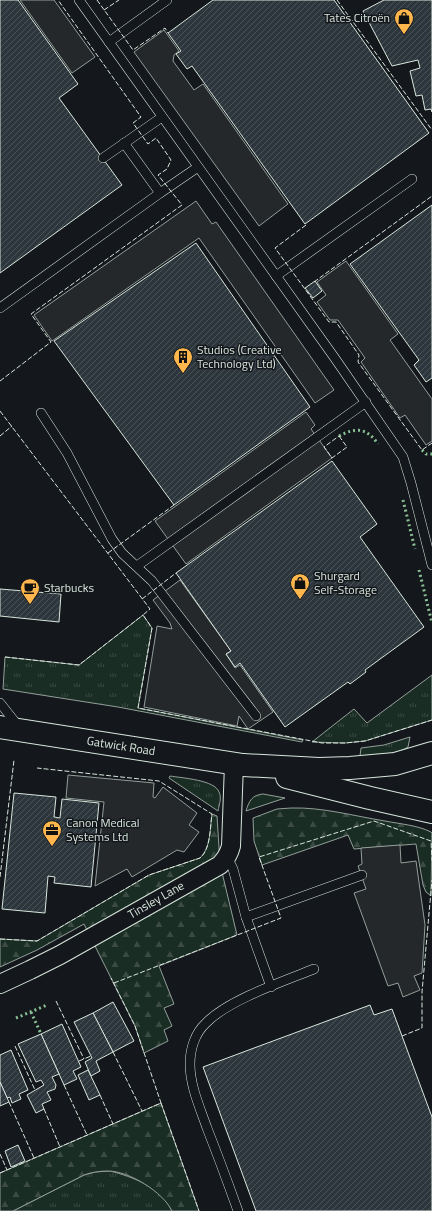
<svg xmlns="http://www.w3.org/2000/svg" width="432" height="1211" font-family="'Titillium Web',sans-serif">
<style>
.grass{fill:url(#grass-tufts);stroke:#939e99}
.forest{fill:url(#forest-firs);stroke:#939e99}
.parking{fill:#24282b;stroke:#939e99}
.building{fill:url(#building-hatch);stroke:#d8e6dc}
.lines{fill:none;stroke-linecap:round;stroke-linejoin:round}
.service-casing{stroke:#d8e6dc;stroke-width:10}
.minor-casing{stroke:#d8e6dc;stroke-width:20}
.tertiary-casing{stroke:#d8e6dc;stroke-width:24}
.service{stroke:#14181c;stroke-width:9}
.minor{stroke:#14181c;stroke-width:18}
.tertiary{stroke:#14181c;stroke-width:22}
.hedge{stroke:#8ac095;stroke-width:3;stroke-dasharray:2 3;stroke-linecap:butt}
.fence{stroke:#d8e6dc;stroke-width:1;stroke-dasharray:5 2;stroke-linecap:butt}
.labels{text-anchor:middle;stroke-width:3;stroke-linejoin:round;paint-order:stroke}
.poi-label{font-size:12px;fill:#d8e6dc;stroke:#14181c;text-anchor:start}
.street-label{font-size:12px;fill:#d8e6dc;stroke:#14181c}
</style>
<defs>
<pattern id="grass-tufts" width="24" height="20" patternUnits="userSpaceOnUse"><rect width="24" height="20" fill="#1a2d24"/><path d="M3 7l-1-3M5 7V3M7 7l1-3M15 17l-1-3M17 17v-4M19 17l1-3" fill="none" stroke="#3b4b43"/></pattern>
<pattern id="forest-firs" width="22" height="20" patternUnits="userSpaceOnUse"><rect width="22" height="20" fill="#1a2d24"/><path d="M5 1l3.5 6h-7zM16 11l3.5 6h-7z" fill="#3b4b43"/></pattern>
<pattern id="building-hatch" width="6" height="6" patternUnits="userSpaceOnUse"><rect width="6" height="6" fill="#2c363c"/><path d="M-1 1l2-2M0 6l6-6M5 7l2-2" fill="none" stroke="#4a5358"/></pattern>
</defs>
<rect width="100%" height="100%" fill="#14181c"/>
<g class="grass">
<path d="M 143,615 L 152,628 L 138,708 L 303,740 L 302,742 L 118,707 L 3,689 L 5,657 L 79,665 Z"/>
<path d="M 432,675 L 432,720 L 365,741 L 345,743 L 312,742 L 354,709 L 367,723 Z"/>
<path d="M 410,737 L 408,747 C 399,754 371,757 360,756 L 361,748 L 384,745 Z"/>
<path d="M 170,776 C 182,778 215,780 219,792 C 222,798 219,805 218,811 L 169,778 Z"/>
<path d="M 263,794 L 285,798 L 246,811 C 249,801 252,795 263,794 Z"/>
<path d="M 110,1171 C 133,1177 161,1187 172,1211 L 13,1211 L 84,1175 L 95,1172 Z"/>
</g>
<g class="forest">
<path d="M 291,808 C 322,807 354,816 385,821 C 400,824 417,825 431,832 L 432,833 L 431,896 L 426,892 L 423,885 L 416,844 L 354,849 L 348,835 L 262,865 L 254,841 L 253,818 L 277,809 Z"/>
<path d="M 212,814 L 217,816 L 220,864 L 237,935 L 159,966 L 174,1004 L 164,1008 L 172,1026 L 164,1030 L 168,1041 L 144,1053 L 135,1026 L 84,924 L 37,950 L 0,967 L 0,939 L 37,941 L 149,875 L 200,858 C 211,848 210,827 212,814 Z"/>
<path d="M 161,1103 L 199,1211 L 172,1211 C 163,1192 129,1171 108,1171 C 100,1171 92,1172 84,1175 L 13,1211 L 0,1211 L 0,1173 Z"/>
</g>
<g class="parking">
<path d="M 20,0 L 54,0 L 95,57 L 72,73 Z"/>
<path d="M 164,30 L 179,51 L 174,55 L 173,61 L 194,90 L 203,84 L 288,204 L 259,226 L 134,52 Z"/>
<path d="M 196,201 L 212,224 L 216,222 L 334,390 L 315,403 L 199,238 L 52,341 L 34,315 Z"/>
<path d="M 346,261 L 398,334 L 390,340 L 432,399 L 432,441 L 426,445 L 405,415 L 400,418 L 361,362 L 365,358 L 338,320 L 330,320 L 317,302 L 326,295 L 317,282 Z"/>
<path d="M 306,412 L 315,425 L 311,429 L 332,458 L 186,564 L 155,521 Z"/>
<path d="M 180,580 L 231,651 L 226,654 L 235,668 L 240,665 L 273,712 L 248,729 L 239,716 L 237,726 L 144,707 L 157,626 L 172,629 L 170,623 L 153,600 Z"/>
<path d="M 68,775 L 154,783 L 153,797 L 155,798 L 163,787 L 197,813 L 189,825 L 199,832 L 184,852 L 177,850 L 132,877 L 127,869 L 95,886 L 104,802 L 66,798 Z"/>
<path d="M 400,845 L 401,863 L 416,861 L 425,925 L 422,973 L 414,976 L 420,990 L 403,997 L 398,983 L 388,986 L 354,893 L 366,889 L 358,866 L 362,864 L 361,848 Z"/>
</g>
<g class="building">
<path d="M 0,0 L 18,0 L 78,84 L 59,98 L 122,185 L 0,273 Z"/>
<path d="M 213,0 L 334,0 L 429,133 L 305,224 L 192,66 L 187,69 L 176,54 L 181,51 L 168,33 Z"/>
<path d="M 384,0 L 432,0 L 432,112 L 431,109 L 425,110 L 422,95 L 416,96 L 410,71 L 420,68 L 418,60 L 392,66 L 363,11 Z"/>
<path d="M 432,205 L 432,378 L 426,382 L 414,365 L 419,360 L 350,264 Z"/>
<path d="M 196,243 L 310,407 L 174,505 L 54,341 Z"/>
<path d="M 315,281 L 322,291 L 313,298 L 305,288 Z"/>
<path d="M 332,461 L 377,524 L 360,537 L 424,627 L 365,670 L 366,672 L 350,684 L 348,682 L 285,727 L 240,663 L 235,667 L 226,654 L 231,651 L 176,573 Z"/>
<path d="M 0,589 L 61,594 L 59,622 L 0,616 Z"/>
<path d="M 14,793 L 56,797 L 54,817 L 60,818 L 62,799 L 99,803 L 91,887 L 54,883 L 55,877 L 48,876 L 45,913 L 2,909 Z"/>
<path d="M 113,1002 L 134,1041 L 113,1052 L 93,1013 Z"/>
<path d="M 370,1005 L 374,1015 L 392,1009 L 432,1117 L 432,1211 L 256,1211 L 203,1067 Z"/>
<path d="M 93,1013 L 113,1052 L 96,1061 L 100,1071 L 91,1076 L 85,1062 L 92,1058 L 74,1022 Z"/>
<path d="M 62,1024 L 81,1067 L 73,1071 L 77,1079 L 64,1085 L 41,1034 Z"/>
<path d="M 41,1034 L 59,1074 L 52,1077 L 56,1085 L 55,1089 L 47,1092 L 51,1100 L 42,1104 L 44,1109 L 36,1113 L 27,1095 L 44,1085 L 41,1080 L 36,1082 L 18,1044 Z"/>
<path d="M 11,1050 L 28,1090 L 19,1094 L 21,1099 L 12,1103 L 10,1097 L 7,1098 L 0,1082 L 0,1055 Z"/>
<path d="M 88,1070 L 100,1095 L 89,1100 L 78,1075 Z"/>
<path d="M 0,1082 L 9,1102 L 0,1106 Z"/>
<path d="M 18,1145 L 25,1161 L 11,1167 L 5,1151 Z"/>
</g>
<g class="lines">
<defs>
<g id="service">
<path d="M 79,0 L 334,357 L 403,457 L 411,483 L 432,565"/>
<path d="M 109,42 L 167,0"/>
<path d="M 124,143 L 160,193 L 198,167"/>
<path d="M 103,158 L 162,117"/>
<path d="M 276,276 L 412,179"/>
<path d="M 0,308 L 160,193"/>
<path d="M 41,413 L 67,453 L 112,539 L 122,553 L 152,581 L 256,716"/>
<path d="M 137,566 L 366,402"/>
<path d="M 0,703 L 19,727"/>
<path d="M 227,857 L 233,869 L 246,917 L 271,987"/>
<path d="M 246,917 L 362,875"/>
<path d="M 238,1211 C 228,1183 218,1156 207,1128 C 200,1108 190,1086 190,1064 C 190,1049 195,1033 206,1023 C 228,1000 284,981 314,969"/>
</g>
<path id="minor" d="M 0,984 L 30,970 L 60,955 L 220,865 C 226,859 229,854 231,846 L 234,764"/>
<g id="tertiary">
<path d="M 0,727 L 243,765 L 319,769 L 350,768 L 395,764 L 432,753"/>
<path d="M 287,777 L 370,798 L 432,812"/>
</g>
</defs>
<use href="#service" class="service-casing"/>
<use href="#minor" class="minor-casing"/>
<use href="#tertiary" class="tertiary-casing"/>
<use href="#service" class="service"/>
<use href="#minor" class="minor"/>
<use href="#tertiary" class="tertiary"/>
<g class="hedge">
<path d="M 339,436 C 356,427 367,428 378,444"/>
<path d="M 422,450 L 426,454 L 432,454"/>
<path d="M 403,500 L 415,549"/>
<path d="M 419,570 L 432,623"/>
<path d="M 31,1012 L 41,1034"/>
<path d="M 16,1018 L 47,1005"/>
</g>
<g class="fence">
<path d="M 97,0 L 133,50 L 165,28 L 168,33"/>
<path d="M 337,0 L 432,130"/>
<path d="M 104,10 L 119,0"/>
<path d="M 306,225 L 275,248 L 329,322 L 336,322 L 359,355 L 358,362 L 422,450 L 432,443"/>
<path d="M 314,282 L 432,196"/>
<path d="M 0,381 L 51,342 L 31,314 L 182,205 L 158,175 L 167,169 L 171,160 L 156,138 L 148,144 L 133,123 L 141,117 L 58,0"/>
<path d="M 0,411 L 150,609 L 143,615 L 152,628 L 138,708 L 322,743 L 345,743 L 365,741 L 432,720"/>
<path d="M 0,436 L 12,426"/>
<path d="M 339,436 L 347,447 L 332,458 L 324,447 Z"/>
<path d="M 108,553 L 174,505"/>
<path d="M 142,599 L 176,573"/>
<path d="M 5,657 L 79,665 L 143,615"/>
<path d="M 0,877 L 14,760"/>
<path d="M 0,939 L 37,941 L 149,875 L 200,858 C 211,849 210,827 212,814 L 159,781 L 37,768"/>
<path d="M 114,983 L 281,918 L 259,857 L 374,821 L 431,841 L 432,861"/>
<path d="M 56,1001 L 84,1059"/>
<path d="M 402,1036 L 422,1028 L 422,992 L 432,880"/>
<path d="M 15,1046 L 35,1090"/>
<path d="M 113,1052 L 142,1111"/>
<path d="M 79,1061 L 91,1056"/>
<path d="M 64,1085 L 87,1135"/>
<path d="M 100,1095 L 113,1124"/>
<path d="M 9,1102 L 34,1158"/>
<path d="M 161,1103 L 199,1211"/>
<path d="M 44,1109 L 60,1147"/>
<path d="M 0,1154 L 7,1170"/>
<path d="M 0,1173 L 161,1103 L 135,1026 L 111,978"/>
</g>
</g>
<defs>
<symbol id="shop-pin" viewBox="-11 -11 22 30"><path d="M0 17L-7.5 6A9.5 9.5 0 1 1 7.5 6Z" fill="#ffb74d" stroke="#14181c"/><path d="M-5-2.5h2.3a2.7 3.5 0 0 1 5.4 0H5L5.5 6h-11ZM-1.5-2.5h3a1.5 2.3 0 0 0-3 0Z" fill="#111"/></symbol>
<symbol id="building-pin" viewBox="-11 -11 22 30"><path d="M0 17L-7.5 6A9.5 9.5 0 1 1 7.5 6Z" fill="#ffb74d" stroke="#14181c"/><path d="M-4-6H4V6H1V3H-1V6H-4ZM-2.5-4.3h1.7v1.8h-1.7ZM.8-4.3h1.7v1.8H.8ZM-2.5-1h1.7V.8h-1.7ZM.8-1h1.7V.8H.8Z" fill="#111"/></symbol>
<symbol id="cafe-pin" viewBox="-11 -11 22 30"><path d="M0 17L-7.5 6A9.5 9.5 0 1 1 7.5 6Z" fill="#ffb74d" stroke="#14181c"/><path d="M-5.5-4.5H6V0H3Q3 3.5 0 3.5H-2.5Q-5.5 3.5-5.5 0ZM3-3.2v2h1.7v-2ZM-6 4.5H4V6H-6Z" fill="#111"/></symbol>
<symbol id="office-pin" viewBox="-11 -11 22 30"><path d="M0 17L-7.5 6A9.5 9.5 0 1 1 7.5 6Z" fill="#ffb74d" stroke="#14181c"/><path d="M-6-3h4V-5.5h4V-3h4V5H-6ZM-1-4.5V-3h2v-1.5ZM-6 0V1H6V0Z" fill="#111"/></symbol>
</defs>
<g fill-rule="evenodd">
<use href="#shop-pin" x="393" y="7" width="22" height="30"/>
<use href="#building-pin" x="172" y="346" width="22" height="30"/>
<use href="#shop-pin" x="289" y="572" width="22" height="30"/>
<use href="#cafe-pin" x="19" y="577" width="22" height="30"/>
<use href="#office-pin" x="41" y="819" width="22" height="30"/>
</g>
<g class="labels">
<g class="poi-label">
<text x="390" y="22" text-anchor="end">Tates Citroën</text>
<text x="197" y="354">Studios (Creative<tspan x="197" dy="14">Technology Ltd)</tspan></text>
<text x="314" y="580">Shurgard<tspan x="314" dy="14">Self-Storage</tspan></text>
<text x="44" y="592">Starbucks</text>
<text x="66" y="827">Canon Medical<tspan x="66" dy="14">Systems Ltd</tspan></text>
</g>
<g class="street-label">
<text transform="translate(121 746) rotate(9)" y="4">Gatwick Road</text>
<text transform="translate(156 900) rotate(-30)" y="4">Tinsley Lane</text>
</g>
</g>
</svg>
